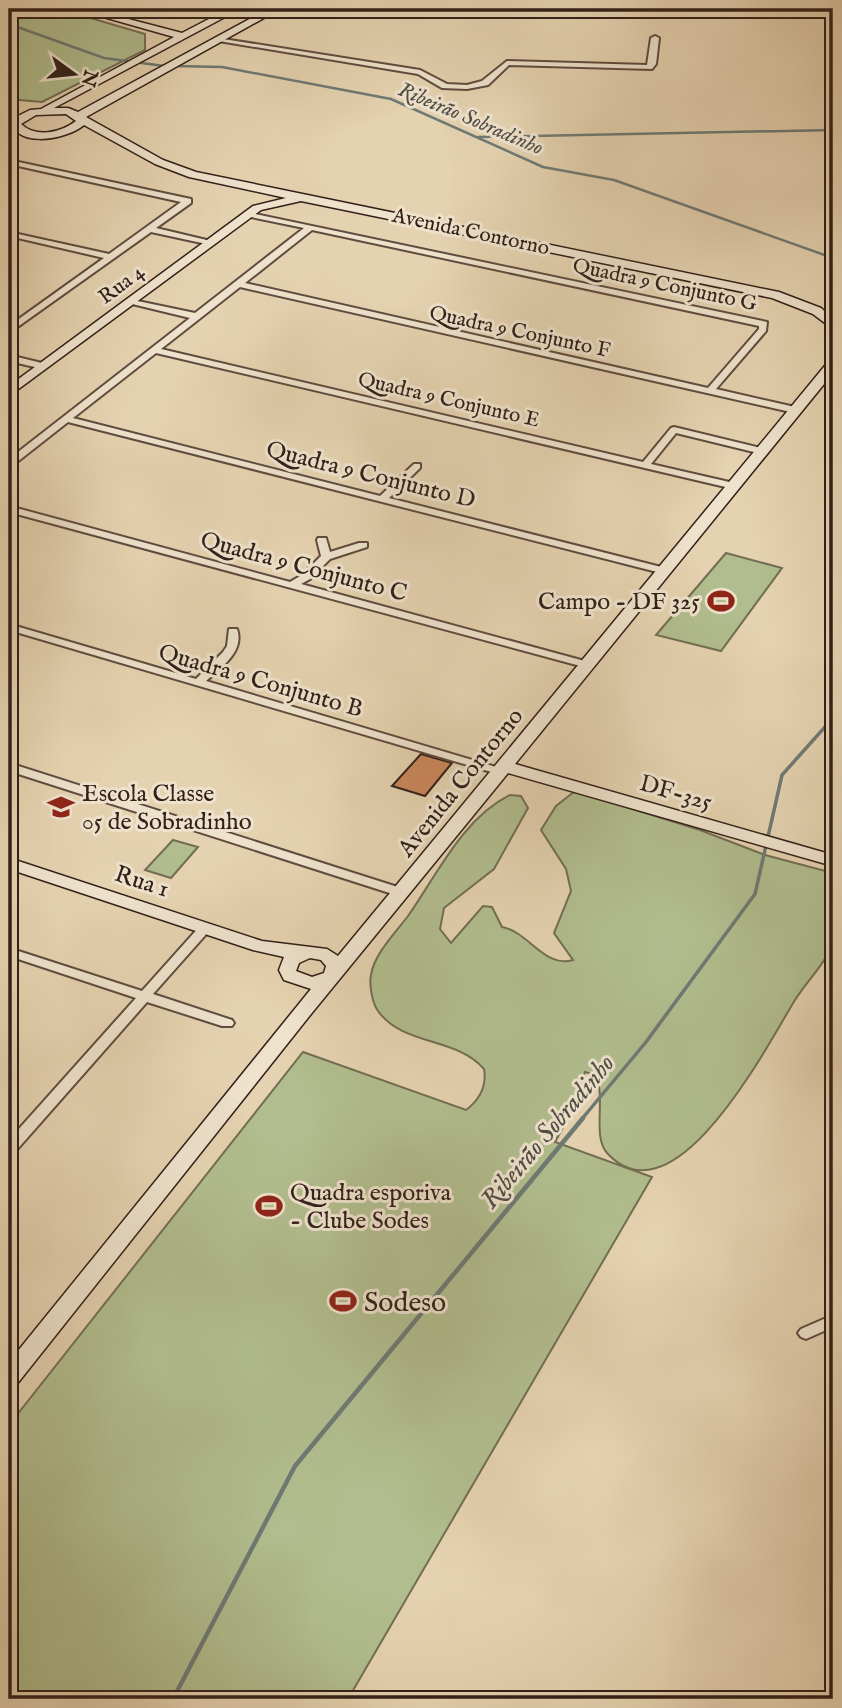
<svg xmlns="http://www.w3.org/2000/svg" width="842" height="1708" font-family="'IM FELL English',serif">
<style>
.green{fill:#b1bd8e;stroke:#726e54;stroke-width:2}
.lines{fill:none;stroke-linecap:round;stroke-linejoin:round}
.stream-far2{stroke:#6e7a74;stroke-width:2.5}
.stream-far1{stroke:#6e7a74;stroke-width:3.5}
.stream{stroke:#6e7a74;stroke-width:4.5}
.building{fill:#cb875d;stroke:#322019;stroke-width:2}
.street-casing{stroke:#5f4c3f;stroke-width:4}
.secondary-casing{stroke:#322019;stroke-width:3}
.street{fill:#eee2cc;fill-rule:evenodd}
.secondary{fill:#eee2cc;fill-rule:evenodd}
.labels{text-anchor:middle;stroke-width:6;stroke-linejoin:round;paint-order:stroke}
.far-water-label{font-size:21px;font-style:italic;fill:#504d46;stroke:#eee2cc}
.far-street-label{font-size:21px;fill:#322019;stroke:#eee2cc}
.street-label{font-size:24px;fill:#322019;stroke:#eee2cc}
.poi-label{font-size:24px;fill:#322019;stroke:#eee2cc;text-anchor:start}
.water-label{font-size:26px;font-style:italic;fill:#504d46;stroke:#eee2cc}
.near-poi-label{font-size:28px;fill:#322019;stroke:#eee2cc;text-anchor:start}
</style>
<rect width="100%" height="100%" fill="#e5d2b0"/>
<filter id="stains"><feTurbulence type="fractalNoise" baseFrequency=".00286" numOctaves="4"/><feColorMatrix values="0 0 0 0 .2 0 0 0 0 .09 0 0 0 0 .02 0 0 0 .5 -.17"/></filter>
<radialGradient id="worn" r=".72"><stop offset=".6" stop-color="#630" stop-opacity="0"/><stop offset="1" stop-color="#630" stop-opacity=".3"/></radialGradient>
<g class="green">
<path d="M 9,9 L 60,9 L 145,34 L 145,50 L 42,102 L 9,99 Z"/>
<path d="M 726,553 L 782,568 L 721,651 L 656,635 Z"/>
<path d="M 575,791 L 700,830 L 765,855 L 833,873 C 833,889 838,927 833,942 C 826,963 807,981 795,1000 C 769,1042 675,1227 607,1153 C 592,1136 606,1100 596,1075 L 585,1072 L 575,1106 L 555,1142 L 652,1177 L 348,1699 L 9,1699 L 9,1425 L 303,1052 L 466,1110 C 479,1100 487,1086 484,1069 C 457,1037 403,1046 378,1011 C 372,1003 369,984 371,975 C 374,954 396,932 408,916 C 437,875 462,819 510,795 L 521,796 L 528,808 L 494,869 L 444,908 L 440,929 L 451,943 L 483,906 L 492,907 L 502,927 C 529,932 545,969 573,960 L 554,933 L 571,891 L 566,869 L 541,830 L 556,806 Z"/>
<path d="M 173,840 L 198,847 L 171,878 L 145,870 Z"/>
</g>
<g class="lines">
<g class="stream-far2">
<path d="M 9,24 L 104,58 L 164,66"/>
<path d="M 175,66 L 222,67 L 391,99 L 543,167 L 614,180 L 833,258"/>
<path d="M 478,137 L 833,130"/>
</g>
<path class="stream-far1" d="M 581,1120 L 646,1042 L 755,894 L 782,775 L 833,718"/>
<path class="stream" d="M 173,1699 L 295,1466 L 583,1118"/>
</g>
<path class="building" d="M 421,754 L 452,763 L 425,796 L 392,786 Z"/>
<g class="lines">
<defs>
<g id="street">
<path d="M 655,36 L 659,38 L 656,64 L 652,69 L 509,65 L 488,85 L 467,89 L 442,88 L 418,74 L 213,40 L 217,38 L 420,70 L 447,84 L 467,85 L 482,81 L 507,61 L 647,65 L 651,38 Z"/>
<path d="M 9,160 L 191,199 L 191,203 L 156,228 L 215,242 L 211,245 L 151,232 L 9,333 L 9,326 L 104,258 L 9,236 L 9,232 L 109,254 L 181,202 L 9,164 Z"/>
<path d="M 246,212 L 767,322 L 766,331 L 716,389 L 795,407 L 800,410 L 795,413 L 240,287 L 161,349 L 643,462 L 671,428 L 674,427 L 765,449 L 767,451 L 762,454 L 676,433 L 651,464 L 738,484 L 739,486 L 734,489 L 156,353 L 73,418 L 380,496 L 414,464 L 420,464 L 420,468 L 389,498 L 669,569 L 669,573 L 665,574 L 68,422 L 12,466 L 9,467 L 9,459 L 190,318 L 128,303 L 128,299 L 195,313 L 304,228 L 246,216 ZM 312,230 L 759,326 L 759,329 L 708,388 L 245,283 Z"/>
<path d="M 9,355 L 46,364 L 48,366 L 43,369 L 9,361 Z"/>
<path d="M 9,506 L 290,582 L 302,575 L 321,556 L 317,540 L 318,538 L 326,538 L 330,552 L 359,543 L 367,543 L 367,547 L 330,559 L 310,579 L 301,584 L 592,663 L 594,665 L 588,668 L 584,667 L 9,512 Z"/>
<path d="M 9,624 L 196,679 L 223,652 L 227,646 L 229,629 L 237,629 C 245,651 221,668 206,681 L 506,770 L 508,772 L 506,774 L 498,774 L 9,630 Z"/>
<path d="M 9,763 L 407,890 L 409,893 L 403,897 L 399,896 L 9,771 Z"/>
<path d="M 205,924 L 211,928 L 209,931 L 153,994 L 232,1020 L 234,1023 L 232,1026 L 222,1026 L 147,1002 L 14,1153 L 9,1154 L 9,1140 L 136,998 L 9,956 L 9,948 L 142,991 L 201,925 Z"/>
<path d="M 833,1315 L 833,1327 L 806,1339 L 801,1337 L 798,1333 L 801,1329 Z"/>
</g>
<g id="secondary">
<path d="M 75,9 L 90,9 L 182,33 L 228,9 L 240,9 L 54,108 L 68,108 L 78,112 L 268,9 L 280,9 L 86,117 L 163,160 L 196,172 L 779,292 L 821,308 L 833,319 L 833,329 L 813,314 L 772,298 L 301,201 L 261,210 L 9,396 L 9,386 L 253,206 L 286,198 L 189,177 L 155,164 L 84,125 C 65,141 9,150 9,113 L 16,117 L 30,110 L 41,109 L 174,37 ZM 66,114 L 76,121 C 60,133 36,138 21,124 L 36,115 Z"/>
<path d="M 833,361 L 833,373 L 515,764 L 833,855 L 833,866 L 508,773 L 311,1014 L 17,1384 L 9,1387 L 9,1362 L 311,989 L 284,980 L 279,970 L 284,957 L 253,950 L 9,869 L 9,858 L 262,941 L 327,949 L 338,956 L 828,362 ZM 310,958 L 321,960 L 326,966 L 324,973 L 312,977 L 296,971 L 299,963 Z"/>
</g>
</defs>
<use href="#street" class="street-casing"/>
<use href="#secondary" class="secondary-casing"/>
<use href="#street" class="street"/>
<use href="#secondary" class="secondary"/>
</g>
<defs>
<symbol id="stadium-bare" viewBox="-9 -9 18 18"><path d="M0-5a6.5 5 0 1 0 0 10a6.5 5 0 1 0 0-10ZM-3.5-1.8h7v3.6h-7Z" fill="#8f2418" stroke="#eee2cc" stroke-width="2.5" paint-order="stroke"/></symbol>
<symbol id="school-bare" viewBox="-9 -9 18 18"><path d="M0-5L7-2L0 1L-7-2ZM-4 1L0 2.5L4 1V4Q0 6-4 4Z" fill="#8f2418" stroke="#eee2cc" stroke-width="2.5" paint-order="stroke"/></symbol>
</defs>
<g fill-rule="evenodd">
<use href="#stadium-bare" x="702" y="582" width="38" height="38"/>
<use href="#school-bare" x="42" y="788" width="38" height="38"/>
<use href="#stadium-bare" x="250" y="1187" width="38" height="38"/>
<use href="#stadium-bare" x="324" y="1282" width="38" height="38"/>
</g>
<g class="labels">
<g class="far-water-label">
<text transform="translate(471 118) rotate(23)" y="7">Ribeirão Sobradinho</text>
</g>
<g class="far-street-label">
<text transform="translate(471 231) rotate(12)" y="7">Avenida Contorno</text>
<text transform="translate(121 284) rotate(-37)" y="7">Rua 4</text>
<text transform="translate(665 284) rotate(12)" y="7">Quadra 9 Conjunto G</text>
<text transform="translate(520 331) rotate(12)" y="7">Quadra 9 Conjunto F</text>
<text transform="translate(449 399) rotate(13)" y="7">Quadra 9 Conjunto E</text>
</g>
<g class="street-label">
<text transform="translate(371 474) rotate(14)" y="8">Quadra 9 Conjunto D</text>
<text transform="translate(304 566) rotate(15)" y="8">Quadra 9 Conjunto C</text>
<text transform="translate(261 680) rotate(16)" y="8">Quadra 9 Conjunto B</text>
<text transform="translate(460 782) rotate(-51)" y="8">Avenida Contorno</text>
<text transform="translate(676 792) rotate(16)" y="8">DF-325</text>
<text transform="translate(142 881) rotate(18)" y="8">Rua 1</text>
</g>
<g class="poi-label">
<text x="700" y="609" text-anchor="end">Campo - DF 325</text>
<text x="82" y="801">Escola Classe<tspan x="82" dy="28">05 de Sobradinho</tspan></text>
<text x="290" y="1200">Quadra esporiva<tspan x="290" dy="28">- Clube Sodes</tspan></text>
</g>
<g class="water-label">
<text transform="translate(547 1131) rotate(-50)" y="9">Ribeirão Sobradinho</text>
</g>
<g class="near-poi-label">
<text x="364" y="1311">Sodeso</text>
</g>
</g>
<rect width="842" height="1708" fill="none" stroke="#e5d2b0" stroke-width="35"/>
<rect x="10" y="10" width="821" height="1687" fill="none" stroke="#322019" stroke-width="3.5"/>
<rect x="18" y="18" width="807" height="1673" fill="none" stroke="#322019" stroke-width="2"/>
<g transform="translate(74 74) rotate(105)" stroke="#eee2cc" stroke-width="5" paint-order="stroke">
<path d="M0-5L12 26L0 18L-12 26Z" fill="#322019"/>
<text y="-10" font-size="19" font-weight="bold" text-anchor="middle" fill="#322019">N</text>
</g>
<rect width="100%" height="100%" filter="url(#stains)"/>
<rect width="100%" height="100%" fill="url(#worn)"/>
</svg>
